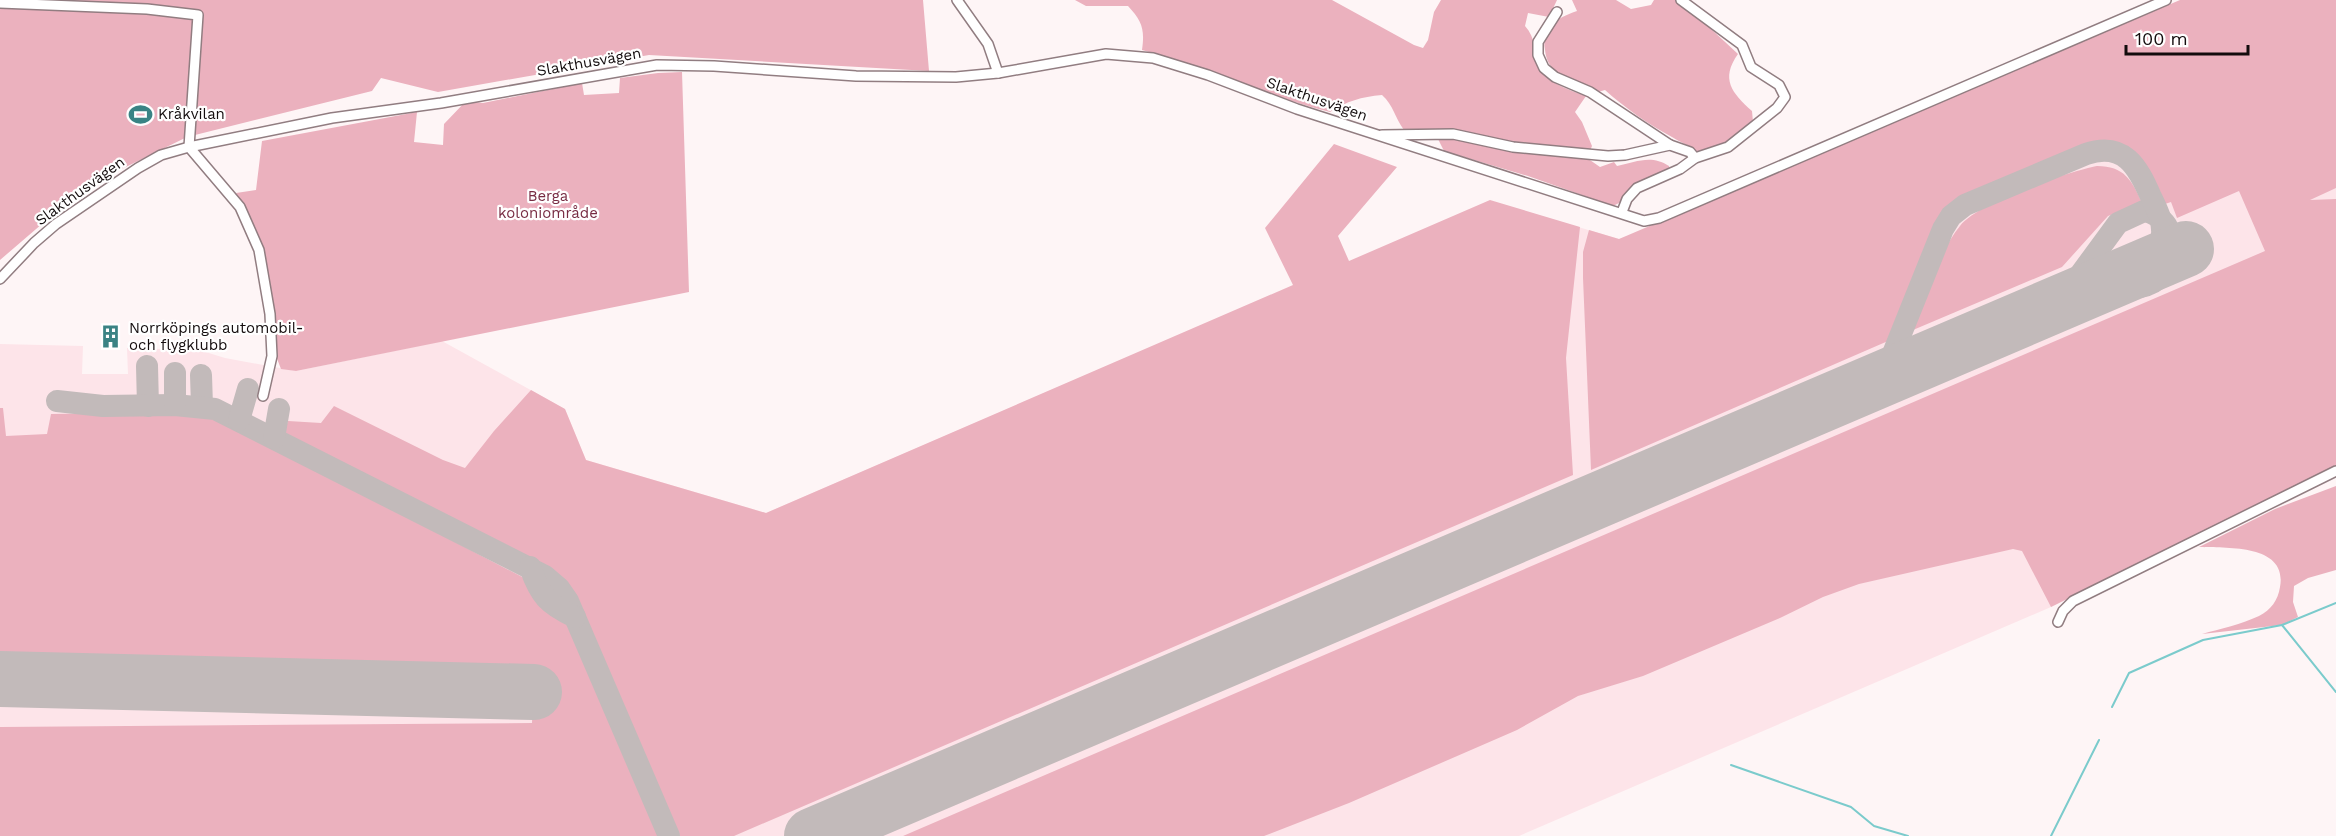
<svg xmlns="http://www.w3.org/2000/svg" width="2336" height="836" font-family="'Work Sans',sans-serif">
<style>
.built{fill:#fde4e9}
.green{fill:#ebb1be}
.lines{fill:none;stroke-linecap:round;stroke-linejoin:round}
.stream{stroke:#7bcbcc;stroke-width:2}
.taxiway{stroke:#c2baba;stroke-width:22}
.runway{stroke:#c2baba;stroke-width:56}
.street-casing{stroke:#917d81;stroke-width:12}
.street{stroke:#fff;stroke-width:9}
.labels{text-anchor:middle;stroke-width:4.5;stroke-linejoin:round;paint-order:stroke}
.street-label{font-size:15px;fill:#130c0d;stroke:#fff}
.poi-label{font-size:15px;fill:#130c0d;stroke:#fff;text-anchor:start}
.park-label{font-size:15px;fill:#782c43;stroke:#fff}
</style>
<rect width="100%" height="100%" fill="#fef5f6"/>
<path class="built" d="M 2336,0 L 2336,466 L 2051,607 L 1519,836 L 0,836 L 0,344 L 83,346 L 82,374 L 128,374 L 127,348 L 199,350 L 225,358 L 296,371 L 442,341 L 565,409 L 586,460 L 766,513 L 1490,201 L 1619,239 Z"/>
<g class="green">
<path d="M 0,0 L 923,0 L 929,71 L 649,55 L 438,92 L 381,78 L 372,91 L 187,137 L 85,187 L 0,260 Z"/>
<path d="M 1075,0 L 1332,0 L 1414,45 L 1423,48 L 1428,40 L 1434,12 L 1441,0 L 1557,0 L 1549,17 L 1528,13 L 1525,26 C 1536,38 1534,51 1539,65 C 1545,83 1570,90 1586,96 L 1575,112 L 1582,122 L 1592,146 L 1587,158 L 1600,167 L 1614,162 L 1617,166 C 1636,162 1651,154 1669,166 L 1670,171 C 1647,177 1633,181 1621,202 L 1613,206 L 1528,176 L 1444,151 L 1433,129 L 1404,130 C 1394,116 1394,106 1382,95 C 1361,97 1347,101 1330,112 C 1266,96 1206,67 1142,50 C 1145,29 1142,21 1128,6 L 1086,6 Z"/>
<path d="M 1572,0 L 1616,0 L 1631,9 L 1651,5 L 1654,0 L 1676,0 L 1696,15 L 1738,54 C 1720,79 1732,93 1752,111 L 1753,122 C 1736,138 1719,149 1696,152 C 1688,144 1681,143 1672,137 C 1648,124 1625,108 1605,90 L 1598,92 C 1585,84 1567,80 1555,71 C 1549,65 1546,59 1545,50 C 1541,27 1557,18 1577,11 Z"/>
<path d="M 2180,0 L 2336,0 L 2336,188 L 2310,200 L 2336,199 L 2336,466 L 2051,607 L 2022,551 L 2013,549 L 1859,584 L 1823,597 L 1780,618 L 1643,676 L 1578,696 L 1517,730 L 1349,803 L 1264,836 L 903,836 L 2265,251 L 2239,191 L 2177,218 L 2171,202 L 2165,204 C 2146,164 2134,130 2081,146 L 1966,196 L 1949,206 L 1937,221 L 1920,272 L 1888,341 L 1591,470 L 1583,278 L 1583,252 L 1589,230 L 1619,239 Z"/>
<path d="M 682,72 L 689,292 L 296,371 L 281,369 L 276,356 L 259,241 L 236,193 L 256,190 L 262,141 L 417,112 L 414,142 L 443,145 L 444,124 L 466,101 L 483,103 L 582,83 L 584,95 L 619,93 L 620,78 L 658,73 Z"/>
<path d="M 1334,144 L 1397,167 L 1338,236 L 1349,261 L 1490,200 L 1580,227 L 1566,358 L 1573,475 L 734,836 L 680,836 L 578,603 L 565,583 L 512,552 L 303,444 L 283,436 L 288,421 L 321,423 L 334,406 L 443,460 L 465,468 L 494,431 L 531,390 L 565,409 L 586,460 L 766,513 L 1293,285 L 1265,228 Z"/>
<path d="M 2097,166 C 2124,166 2132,180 2142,203 L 2108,216 L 2062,267 L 1913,330 C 1925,299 1939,251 1960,226 C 1979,202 2066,172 2097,166 Z"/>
<path d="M 0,408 L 3,408 L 6,436 L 47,434 L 51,414 L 183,412 L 218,418 L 526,579 L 540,603 L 572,626 L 616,718 L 664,836 L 0,836 L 0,727 L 532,723 L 534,671 L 0,657 Z"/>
<path d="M 2336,486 L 2336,570 L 2308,578 L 2294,586 L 2293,602 L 2298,617 L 2282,625 L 2202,634 C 2220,629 2242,624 2259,616 C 2271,610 2278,600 2280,587 C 2288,544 2227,548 2199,547 L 2275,509 Z"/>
</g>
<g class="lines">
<g class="stream">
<path d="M 2282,625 L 2336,603"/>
<path d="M 2112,707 L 2129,673 L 2203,640 L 2282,625 L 2336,692"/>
<path d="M 1731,765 L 1851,807 L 1874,826 L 1908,836"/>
<path d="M 2051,836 L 2099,740"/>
</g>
<g class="taxiway">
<path d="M 2049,308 L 2060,300 L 2071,287 L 2118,223 L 2144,211 C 2185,219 2180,281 2140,287 C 2130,288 2122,284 2113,280"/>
<path d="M 147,366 L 148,406"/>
<path d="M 201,375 L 202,406"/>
<path d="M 1864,387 L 1884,370 L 1890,361 L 1943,229 L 1951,216 L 1965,205 L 2086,154 C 2124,141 2138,167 2151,197 C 2158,211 2165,225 2161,241 C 2157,256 2145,264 2133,272"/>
<path d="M 57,401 L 103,406 L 175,405 L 215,409 L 545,576 L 559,588 L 568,601 L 669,836"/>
<path d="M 175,405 L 175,373"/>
<path d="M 239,420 L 248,389"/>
<path d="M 274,438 L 279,409"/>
<path d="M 530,567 C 540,596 548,604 575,617"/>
</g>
<g class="runway">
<path d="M 0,679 L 534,692"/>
<path d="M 812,836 L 2186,249"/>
</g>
<defs>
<g id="street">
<path d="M 957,0 L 988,44 L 998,73"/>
<path d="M 0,3 L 147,9 L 198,15 L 189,147 L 240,207 L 259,250 L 270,314 L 272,356 L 263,396"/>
<path d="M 1557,12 L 1538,42 L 1538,55 L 1544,68 L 1555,77 L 1590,92 L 1670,145"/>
<path d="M 1382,135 L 1453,134 L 1513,147 L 1608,156 L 1625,155 L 1670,145 L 1690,152 L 1695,158"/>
<path d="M 1622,212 L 1627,199 L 1637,188 L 1680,169 L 1695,158 L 1728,147 L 1777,108 L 1785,97 L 1779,85 L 1751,67 L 1742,45 L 1681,0"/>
<path d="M 0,279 L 34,243 L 56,224 L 138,168 L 161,155 L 189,147 L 332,118 L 441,103 L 657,65 L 714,66 L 856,76 L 956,77 L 998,73 L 1106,54 L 1153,58 L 1208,75 L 1297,109 L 1644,221 L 1659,218 L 2166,0"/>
<path d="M 2058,622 L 2063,611 L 2073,601 L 2336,471"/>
</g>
</defs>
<use href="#street" class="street-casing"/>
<use href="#street" class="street"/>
</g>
<defs>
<symbol id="stadium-bare" viewBox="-9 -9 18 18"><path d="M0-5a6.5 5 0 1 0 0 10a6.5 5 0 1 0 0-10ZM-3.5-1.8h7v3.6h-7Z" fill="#3a8384" stroke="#fff" stroke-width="2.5" paint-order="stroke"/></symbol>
<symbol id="building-bare" viewBox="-9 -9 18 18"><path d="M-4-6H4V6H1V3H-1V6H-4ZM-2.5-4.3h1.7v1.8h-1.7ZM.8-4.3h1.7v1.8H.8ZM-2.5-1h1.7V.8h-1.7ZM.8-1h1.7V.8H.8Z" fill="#3a8384" stroke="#fff" stroke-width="2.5" paint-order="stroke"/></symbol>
</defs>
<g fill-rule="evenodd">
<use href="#stadium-bare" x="124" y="98" width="33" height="33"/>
<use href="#building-bare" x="94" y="320" width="33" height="33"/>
</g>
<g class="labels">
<g class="street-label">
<text transform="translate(589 62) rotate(-10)" y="5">Slakthusvägen</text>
<text transform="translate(1317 99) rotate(19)" y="5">Slakthusvägen</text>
<text transform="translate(80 191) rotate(-36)" y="5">Slakthusvägen</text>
</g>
<g class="poi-label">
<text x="158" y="119">Kråkvilan</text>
<text x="129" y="333">Norrköpings automobil-<tspan x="129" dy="17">och flygklubb</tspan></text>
</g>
<g class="park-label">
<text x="548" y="201">Berga<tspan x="548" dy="17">koloniområde</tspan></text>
</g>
</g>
<path d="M2126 45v9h122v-9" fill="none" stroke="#130c0d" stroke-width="3"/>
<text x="2135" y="45" font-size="18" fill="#130c0d" stroke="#ffffff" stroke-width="4.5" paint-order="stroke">100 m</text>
</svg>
